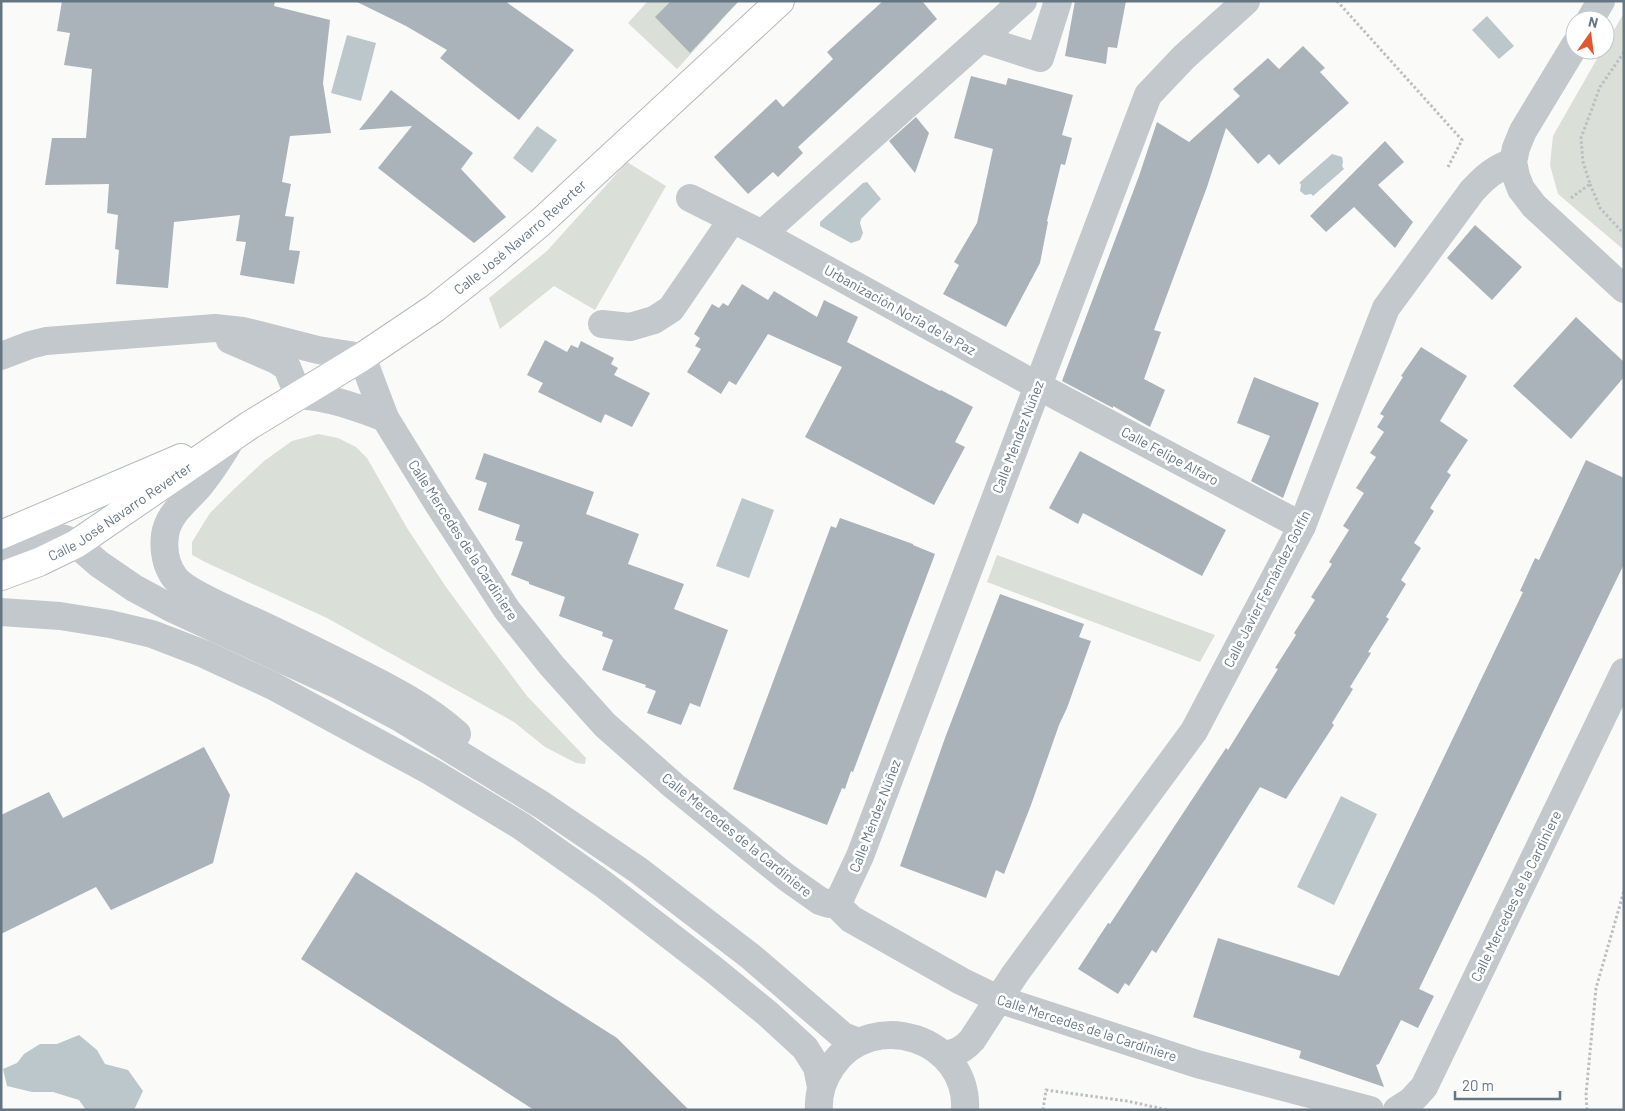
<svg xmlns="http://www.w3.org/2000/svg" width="1625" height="1111" font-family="Barlow,sans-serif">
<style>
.green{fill:#dadfd7}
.water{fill:#bbc7cb}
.building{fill:#aab3b9}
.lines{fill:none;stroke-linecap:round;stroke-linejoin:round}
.major-casing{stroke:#b5babe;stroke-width:30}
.path{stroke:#bbbfc2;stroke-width:3;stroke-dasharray:2.5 2.5;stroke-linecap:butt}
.minor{stroke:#c3c8cc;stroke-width:28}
.major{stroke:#fff;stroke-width:28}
.labels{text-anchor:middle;stroke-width:5;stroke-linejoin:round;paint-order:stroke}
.street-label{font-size:14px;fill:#657683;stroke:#fff}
</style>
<rect width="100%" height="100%" fill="#fafaf8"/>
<g class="green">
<path d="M 648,1 L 702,1 L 721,21 L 677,69 L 628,23 Z"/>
<path d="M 1624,13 L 1624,250 L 1558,194 L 1550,165 L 1553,136 L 1602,50 L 1605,50 L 1605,45 Z"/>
<path d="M 627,162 L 666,186 L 595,310 L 554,286 L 500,329 L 489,298 L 547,251 Z"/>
<path d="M 318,434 L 338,438 L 356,447 L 367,458 L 407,528 L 446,587 L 482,636 L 527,696 L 586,758 L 585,764 L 576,763 L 545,747 L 514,722 L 327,618 L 205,562 L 192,555 L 192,542 L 210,513 L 232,491 L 264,461 L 292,441 Z"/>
<path d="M 997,555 L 1215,635 L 1200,662 L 987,582 Z"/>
</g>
<g class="water">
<path d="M 1487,16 L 1514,46 L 1499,59 L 1472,30 Z"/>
<path d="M 347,35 L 376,43 L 361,101 L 331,93 Z"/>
<path d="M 537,126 L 557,140 L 532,173 L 513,158 Z"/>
<path d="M 1332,154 L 1342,157 L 1343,162 L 1342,166 L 1344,169 L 1313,196 L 1311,194 L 1305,195 L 1300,191 L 1301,184 L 1299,183 Z"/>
<path d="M 867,182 L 881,199 L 861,219 L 860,223 L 863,233 L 860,240 L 851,243 L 820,226 L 820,222 L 863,183 Z"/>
<path d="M 742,498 L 774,510 L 749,578 L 716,566 Z"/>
<path d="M 1341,796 L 1377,814 L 1334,905 L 1297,887 Z"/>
<path d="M 79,1035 L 97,1050 L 105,1064 L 128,1070 L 143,1091 L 134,1110 L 86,1110 L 79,1100 L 53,1092 L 32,1092 L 7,1086 L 3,1069 L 17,1063 L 24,1054 L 40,1044 L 57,1044 Z"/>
</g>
<g class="building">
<path d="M 62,1 L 275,1 L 274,6 L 330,20 L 323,83 L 331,133 L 290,136 L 282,182 L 291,184 L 285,216 L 294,217 L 289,250 L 300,251 L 294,284 L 240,275 L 246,242 L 236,241 L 240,215 L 174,222 L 168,288 L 116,284 L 119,250 L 115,249 L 118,215 L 107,213 L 109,184 L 45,185 L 52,138 L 86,138 L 92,69 L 64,65 L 70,33 L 57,31 Z"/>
<path d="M 355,1 L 505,1 L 574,50 L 519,120 L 440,58 L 447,50 L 406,26 Z"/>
<path d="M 671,1 L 739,1 L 690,53 L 655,17 Z"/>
<path d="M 883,1 L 922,1 L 937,19 L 798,147 L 803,153 L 778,177 L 773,172 L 748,194 L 714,157 L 776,99 L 783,107 L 833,59 L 827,52 Z"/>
<path d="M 1075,1 L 1126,1 L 1117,48 L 1108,47 L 1106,64 L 1065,56 Z"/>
<path d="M 1303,46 L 1325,68 L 1320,72 L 1349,103 L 1279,165 L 1269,154 L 1258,164 L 1226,128 L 1207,187 L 1154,330 L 1161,332 L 1144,379 L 1165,390 L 1150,427 L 1113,406 L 1113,408 L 1062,381 L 1139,176 L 1157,122 L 1189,142 L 1240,96 L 1233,89 L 1268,58 L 1279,69 Z"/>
<path d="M 971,76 L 1006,85 L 1008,78 L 1073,95 L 1062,135 L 1072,138 L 1065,165 L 1061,164 L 1047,221 L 1048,222 L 1040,263 L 1006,327 L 943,294 L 959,265 L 954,262 L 977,223 L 993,149 L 954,138 Z"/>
<path d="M 391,90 L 473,153 L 461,169 L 506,217 L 474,243 L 378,168 L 412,126 L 359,130 Z"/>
<path d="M 916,117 L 929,133 L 915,173 L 889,141 Z"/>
<path d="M 1385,141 L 1404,162 L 1378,185 L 1413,222 L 1395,248 L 1354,207 L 1326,232 L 1310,216 Z"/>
<path d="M 1475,225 L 1522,267 L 1492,300 L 1447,258 Z"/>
<path d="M 742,284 L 768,300 L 774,291 L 817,317 L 824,300 L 858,317 L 847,342 L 940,391 L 941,390 L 973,407 L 955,442 L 965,447 L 934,505 L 805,437 L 842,367 L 768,334 L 736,385 L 729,381 L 721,394 L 687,372 L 701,349 L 695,346 L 700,338 L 694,334 L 712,304 L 719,308 L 723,303 L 728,306 Z"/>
<path d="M 1576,317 L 1624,362 L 1624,377 L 1571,439 L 1513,386 Z"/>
<path d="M 545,340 L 567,352 L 571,345 L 578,348 L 581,341 L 614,358 L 611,364 L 618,368 L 614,375 L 650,393 L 632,427 L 605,414 L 601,423 L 538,392 L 543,383 L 527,375 Z"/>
<path d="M 1421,347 L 1467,376 L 1440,421 L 1468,440 L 1447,472 L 1451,475 L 1430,508 L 1434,511 L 1414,543 L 1421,548 L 1401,580 L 1406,584 L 1386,617 L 1389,619 L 1368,652 L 1371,653 L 1350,687 L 1353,689 L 1332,723 L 1334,725 L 1286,799 L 1260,787 L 1156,953 L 1152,950 L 1129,986 L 1125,983 L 1118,994 L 1078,969 L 1108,923 L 1110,924 L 1226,748 L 1228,750 L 1278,669 L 1275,668 L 1296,635 L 1294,633 L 1315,600 L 1311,597 L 1332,564 L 1329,562 L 1349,530 L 1343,526 L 1364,493 L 1356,488 L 1376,457 L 1370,453 L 1384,432 L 1377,427 L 1384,416 L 1380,414 L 1403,377 L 1401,376 Z"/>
<path d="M 1254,377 L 1319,403 L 1283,498 L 1251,481 L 1270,436 L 1237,423 Z"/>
<path d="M 1080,451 L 1226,530 L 1202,576 L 1083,513 L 1078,524 L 1049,508 Z"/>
<path d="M 484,453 L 594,492 L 586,514 L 639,534 L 628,564 L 684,584 L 674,609 L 728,630 L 700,707 L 690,703 L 681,725 L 647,713 L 656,691 L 645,687 L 646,685 L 602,670 L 613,640 L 602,636 L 603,632 L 559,616 L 565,597 L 529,584 L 529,582 L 511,575 L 523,542 L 515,540 L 520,525 L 478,510 L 487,483 L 475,479 Z"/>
<path d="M 1586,460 L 1624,478 L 1624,564 L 1419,989 L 1434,996 L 1418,1028 L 1401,1020 L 1379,1064 L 1376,1065 L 1384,1087 L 1299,1058 L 1301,1051 L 1193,1017 L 1218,938 L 1339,976 L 1523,592 L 1520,591 L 1535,558 L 1539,560 Z"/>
<path d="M 840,518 L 913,544 L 913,545 L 935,554 L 853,772 L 851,771 L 845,789 L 842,788 L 827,825 L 733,789 L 831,526 L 836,528 Z"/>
<path d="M 1000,594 L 1084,624 L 1079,637 L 1091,641 L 1067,708 L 1059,725 L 1031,805 L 1004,874 L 996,870 L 986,898 L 900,866 L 945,738 Z"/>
<path d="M 204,747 L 230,795 L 213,863 L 111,910 L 96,887 L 1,934 L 1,815 L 49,792 L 63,818 Z"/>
<path d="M 356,872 L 617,1038 L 689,1110 L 534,1110 L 301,959 Z"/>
</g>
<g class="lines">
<defs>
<g id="major">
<path d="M 1,535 L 181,458"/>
<path id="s1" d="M 1,576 L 39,562 L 76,544 L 250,425 L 362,357 L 435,308 L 492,263 L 541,222 L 780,1"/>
</g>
</defs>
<use href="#major" class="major-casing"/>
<g class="path">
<path d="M 1337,1 L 1462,140 L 1448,167"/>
<path d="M 1590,184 L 1600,208 L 1624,234"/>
<path d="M 1571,198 L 1590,184 L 1583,162 L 1581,138 L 1600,87 L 1624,52"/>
<path d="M 1043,1110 L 1046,1090 L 1127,1101 L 1168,1110"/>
<path d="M 1587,1110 L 1586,1095 L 1596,988 L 1624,891"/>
</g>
<g class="minor">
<path d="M 1590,20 L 1601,1"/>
<path d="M 981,39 L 1040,58 L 1058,1"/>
<path d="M 1575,45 L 1523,131 L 1516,148 L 1513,162 L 1516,176 L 1521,189 L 1534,206 L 1624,289"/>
<path d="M 690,198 L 762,234 L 1038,386 L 1302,526"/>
<path d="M 762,234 L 1023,1"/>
<path d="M 602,324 L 630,327 L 654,320 L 671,309 L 732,220"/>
<path d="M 230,340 L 276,360 L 287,367 L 298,395 C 329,397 356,407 385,418"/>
<path d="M 1,356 L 30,345 L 46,341 L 215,328 L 243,331 L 318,350 L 362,357 L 385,418 L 435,499 L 507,610 L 552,666 L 605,725 L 674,786 L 786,877 L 820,901 L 830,904 L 837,905 L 851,919 L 961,981 L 998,999 L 1197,1064 L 1370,1110"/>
<path d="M 233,436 C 223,453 213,469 201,484 C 188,500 168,513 165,535 C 163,550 166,566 175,578 C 187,593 232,611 251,620 C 286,636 320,653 354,670 C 390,688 427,707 457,734"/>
<path d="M 1,554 L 30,542 L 51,536 L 65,539 L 76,544 L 99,564 L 134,588 L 171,608 L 336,684 L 402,719 L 542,805 L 638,870 L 750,956 L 843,1036 L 859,1042"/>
<path d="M 1,612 L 60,616 L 110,624 L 152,634 L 204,654 L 273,686 L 430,771 L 521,826 L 603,884 L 713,969 L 768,1014 L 805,1048 L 817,1067 L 821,1087"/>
<path d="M 837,905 L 860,856 L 1148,95 L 1184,57 L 1246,1"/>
<path d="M 943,1055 C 956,1053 963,1050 972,1040 L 1015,974 L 1194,731 L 1302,526 L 1386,308 L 1472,191 C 1486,176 1494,169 1513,162"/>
<path d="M 819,1110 C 818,1094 823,1079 832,1066 C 872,1007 969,1038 965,1110"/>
<path d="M 1397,1110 L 1411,1101 L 1424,1087 L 1624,672"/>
</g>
<use href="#major" class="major"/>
</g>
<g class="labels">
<g class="street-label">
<text dy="5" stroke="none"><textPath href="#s1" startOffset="622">Calle José Navarro Reverter</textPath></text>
<text transform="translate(900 310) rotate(29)" y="5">Urbanización Noria de la Paz</text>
<text transform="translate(1018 437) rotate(-69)" y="5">Calle Méndez Núñez</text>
<text transform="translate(1170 456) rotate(28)" y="5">Calle Felipe Alfaro</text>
<text dy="5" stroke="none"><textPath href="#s1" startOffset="136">Calle José Navarro Reverter</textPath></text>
<text transform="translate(463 540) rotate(57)" y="5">Calle Mercedes de la Cardiniere</text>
<text transform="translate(1267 589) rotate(-63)" y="5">Calle Javier Fernández Golfín</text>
<text transform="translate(875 816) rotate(-69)" y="5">Calle Méndez Núñez</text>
<text transform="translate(737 835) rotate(39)" y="5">Calle Mercedes de la Cardiniere</text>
<text transform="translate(1516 896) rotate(-64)" y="5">Calle Mercedes de la Cardiniere</text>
<text transform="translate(1087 1028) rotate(18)" y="5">Calle Mercedes de la Cardiniere</text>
</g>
</g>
<rect width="1625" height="1111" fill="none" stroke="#657683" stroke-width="5"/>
<g transform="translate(1590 35) rotate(14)"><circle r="24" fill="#ffffff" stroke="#c1c8cd"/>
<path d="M0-4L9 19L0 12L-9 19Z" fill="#e4572e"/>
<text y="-8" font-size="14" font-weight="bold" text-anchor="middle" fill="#657683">N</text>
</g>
<path d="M1455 1091v8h105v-8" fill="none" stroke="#657683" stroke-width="2.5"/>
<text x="1462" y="1091" font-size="15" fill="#657683" stroke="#ffffff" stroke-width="4" paint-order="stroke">20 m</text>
</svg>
